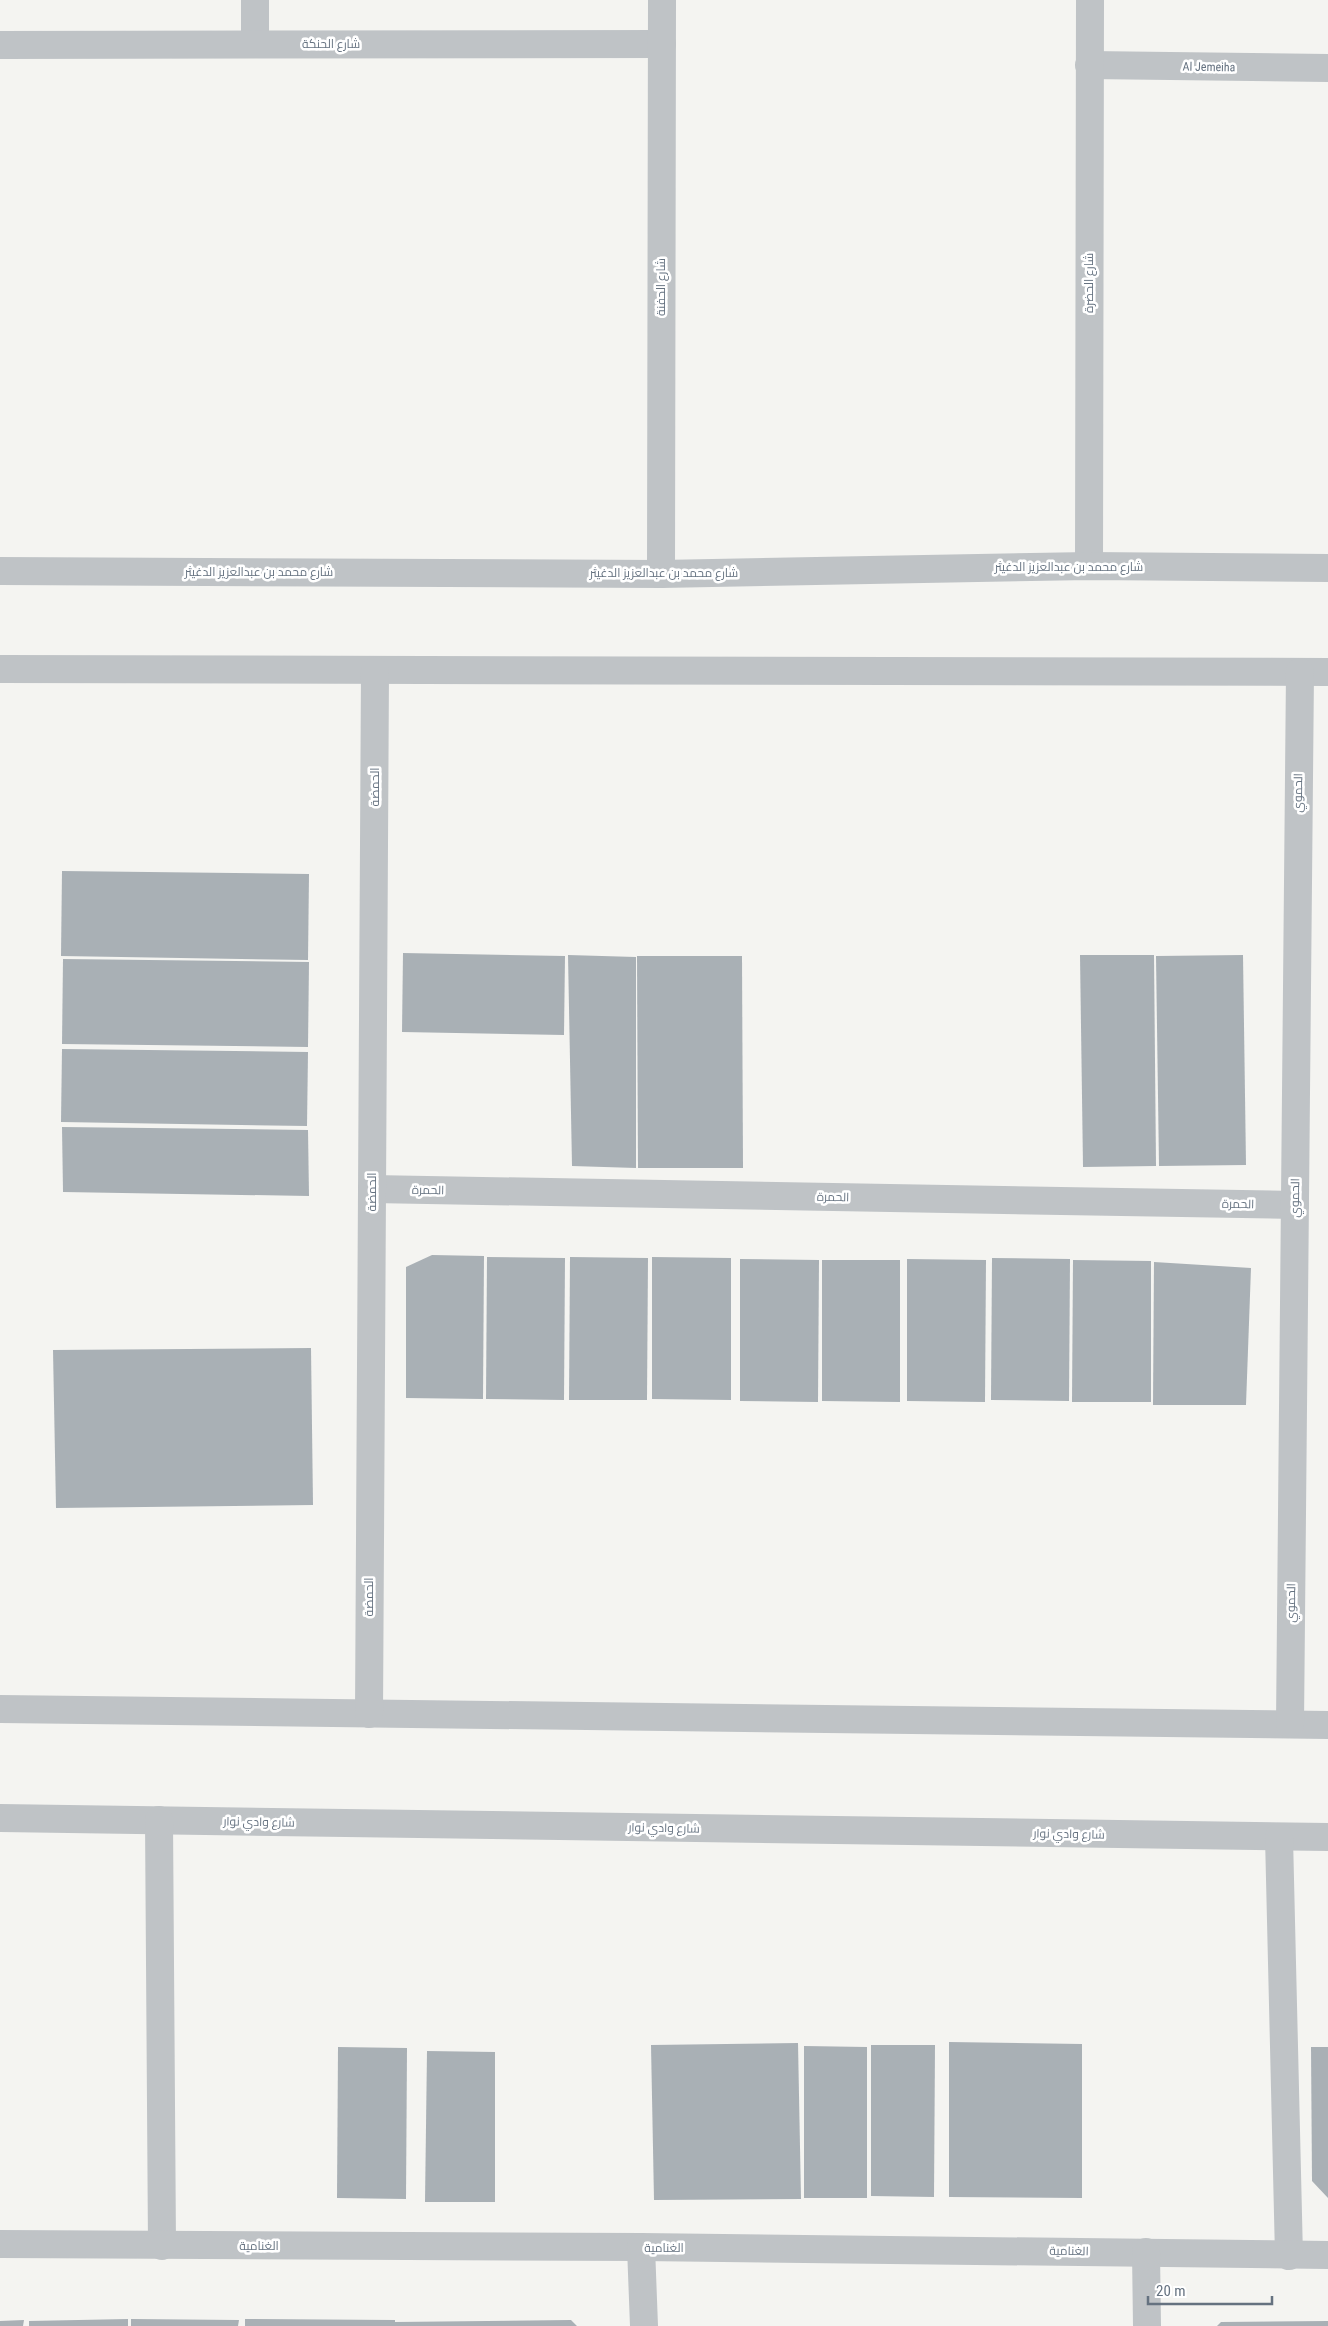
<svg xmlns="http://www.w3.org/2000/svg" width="1328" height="2326" font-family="'Roboto Condensed',Cairo,sans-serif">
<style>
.building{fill:#a9b0b5}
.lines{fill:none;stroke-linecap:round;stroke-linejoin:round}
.minor{stroke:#bfc3c6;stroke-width:28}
.labels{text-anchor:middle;stroke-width:5;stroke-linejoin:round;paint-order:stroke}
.street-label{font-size:12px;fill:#657280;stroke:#fff}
</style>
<rect width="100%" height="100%" fill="#f4f4f1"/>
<g class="building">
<path d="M 62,871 L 309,874 L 308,960 L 61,956 Z"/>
<path d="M 403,953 L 565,956 L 564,1035 L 402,1032 Z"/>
<path d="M 568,955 L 636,957 L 636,1168 L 572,1166 Z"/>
<path d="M 1080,955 L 1154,955 L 1156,1166 L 1083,1167 Z"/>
<path d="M 1243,955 L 1246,1165 L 1159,1166 L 1156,956 Z"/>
<path d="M 637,956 L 742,956 L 743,1168 L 638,1168 Z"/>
<path d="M 63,959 L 309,962 L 308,1047 L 62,1044 Z"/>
<path d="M 62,1049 L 308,1052 L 307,1126 L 61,1122 Z"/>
<path d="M 62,1127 L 308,1130 L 309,1196 L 63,1192 Z"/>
<path d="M 432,1255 L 484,1256 L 483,1399 L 406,1398 L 406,1267 Z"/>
<path d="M 487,1257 L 565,1258 L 564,1400 L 486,1399 Z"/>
<path d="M 570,1257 L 648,1258 L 647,1400 L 569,1400 Z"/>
<path d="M 652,1257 L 731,1258 L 731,1400 L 652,1399 Z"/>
<path d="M 992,1258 L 1070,1259 L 1069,1401 L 991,1400 Z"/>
<path d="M 740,1259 L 819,1260 L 818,1402 L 740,1401 Z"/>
<path d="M 907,1259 L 986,1260 L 985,1402 L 907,1401 Z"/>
<path d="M 822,1260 L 900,1260 L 900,1402 L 822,1401 Z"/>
<path d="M 1073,1260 L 1151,1261 L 1151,1402 L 1072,1402 Z"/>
<path d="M 1154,1262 L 1251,1268 L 1246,1405 L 1153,1405 Z"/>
<path d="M 311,1348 L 313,1505 L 56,1508 L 53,1350 Z"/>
<path d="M 949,2042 L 1082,2044 L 1082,2198 L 949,2197 Z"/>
<path d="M 798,2043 L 801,2199 L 654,2200 L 651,2045 Z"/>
<path d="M 871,2045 L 935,2045 L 934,2197 L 871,2196 Z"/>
<path d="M 804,2046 L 867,2047 L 867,2198 L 804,2198 Z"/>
<path d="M 338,2047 L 407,2048 L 406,2199 L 337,2198 Z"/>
<path d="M 1311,2047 L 1328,2047 L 1328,2198 L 1312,2181 Z"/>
<path d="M 427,2051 L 495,2052 L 495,2202 L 425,2202 Z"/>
<path d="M 128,2319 L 128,2326 L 29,2326 L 29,2321 Z"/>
<path d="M 131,2319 L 239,2320 L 238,2326 L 131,2326 Z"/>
<path d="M 245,2319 L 395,2320 L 395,2322 L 571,2320 L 577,2326 L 245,2326 Z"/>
<path d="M 24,2320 L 23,2326 L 0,2326 L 0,2321 Z"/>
<path d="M 1328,2321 L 1328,2326 L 1217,2326 L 1221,2322 Z"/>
</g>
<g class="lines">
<g class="minor">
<path d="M 255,0 L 255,44"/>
<path d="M 0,45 L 662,44"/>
<path d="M 1089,65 L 1328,68"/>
<path d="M 1089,566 L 1090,0"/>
<path d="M 0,571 L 661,574 L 1089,566 L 1328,568"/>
<path d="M 661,574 L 662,0"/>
<path d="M 0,669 L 1328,672"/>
<path d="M 372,1189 L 1295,1205"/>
<path d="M 0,1709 L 1328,1725"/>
<path d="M 369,1714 L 375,671"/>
<path d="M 1290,1724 L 1300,672"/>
<path d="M 0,1818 L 1328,1837"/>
<path d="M 159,1820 L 162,2246"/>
<path d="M 1279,1837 L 1289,2256"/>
<path d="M 0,2244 L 641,2247 L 1328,2255"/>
<path d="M 641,2247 L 644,2326"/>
<path d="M 1146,2252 L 1147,2326"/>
</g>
</g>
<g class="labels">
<g class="street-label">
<text x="331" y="48">شارع الحنكة</text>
<text transform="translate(1209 67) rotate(1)" y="4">Al Jemeiha</text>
<text transform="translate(1089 283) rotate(-90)" y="4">شارع الحضرة</text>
<text transform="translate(661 287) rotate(-90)" y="4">شارع الحفنة</text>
<text x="1069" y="571">شارع محمد بن عبدالعزيز الدغيثر</text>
<text x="259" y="576">شارع محمد بن عبدالعزيز الدغيثر</text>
<text x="664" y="577">شارع محمد بن عبدالعزيز الدغيثر</text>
<text transform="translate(375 787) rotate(-90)" y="4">الحمضة</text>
<text transform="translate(1298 793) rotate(-89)" y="4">الحموي</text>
<text transform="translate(428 1190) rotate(1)" y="4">الحمرة</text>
<text transform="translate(372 1192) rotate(-90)" y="4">الحمضة</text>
<text transform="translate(833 1197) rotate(1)" y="4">الحمرة</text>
<text transform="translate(1295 1198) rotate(-89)" y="4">الحموي</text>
<text transform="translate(1238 1204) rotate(1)" y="4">الحمرة</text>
<text transform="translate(369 1597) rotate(-90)" y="4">الحمضة</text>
<text transform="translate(1291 1603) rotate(-89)" y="4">الحموي</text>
<text transform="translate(259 1822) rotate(1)" y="4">شارع وادي نوار</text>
<text transform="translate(664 1828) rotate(1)" y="4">شارع وادي نوار</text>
<text transform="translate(1069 1834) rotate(1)" y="4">شارع وادي نوار</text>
<text x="259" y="2250">الغنامية</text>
<text x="664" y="2252">الغنامية</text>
<text transform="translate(1069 2251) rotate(1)" y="4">الغنامية</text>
</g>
</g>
<path d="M1148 2296v8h124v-8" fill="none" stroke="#657280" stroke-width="2.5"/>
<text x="1156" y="2296" font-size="15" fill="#657280" stroke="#ffffff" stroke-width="4" paint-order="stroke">20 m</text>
</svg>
